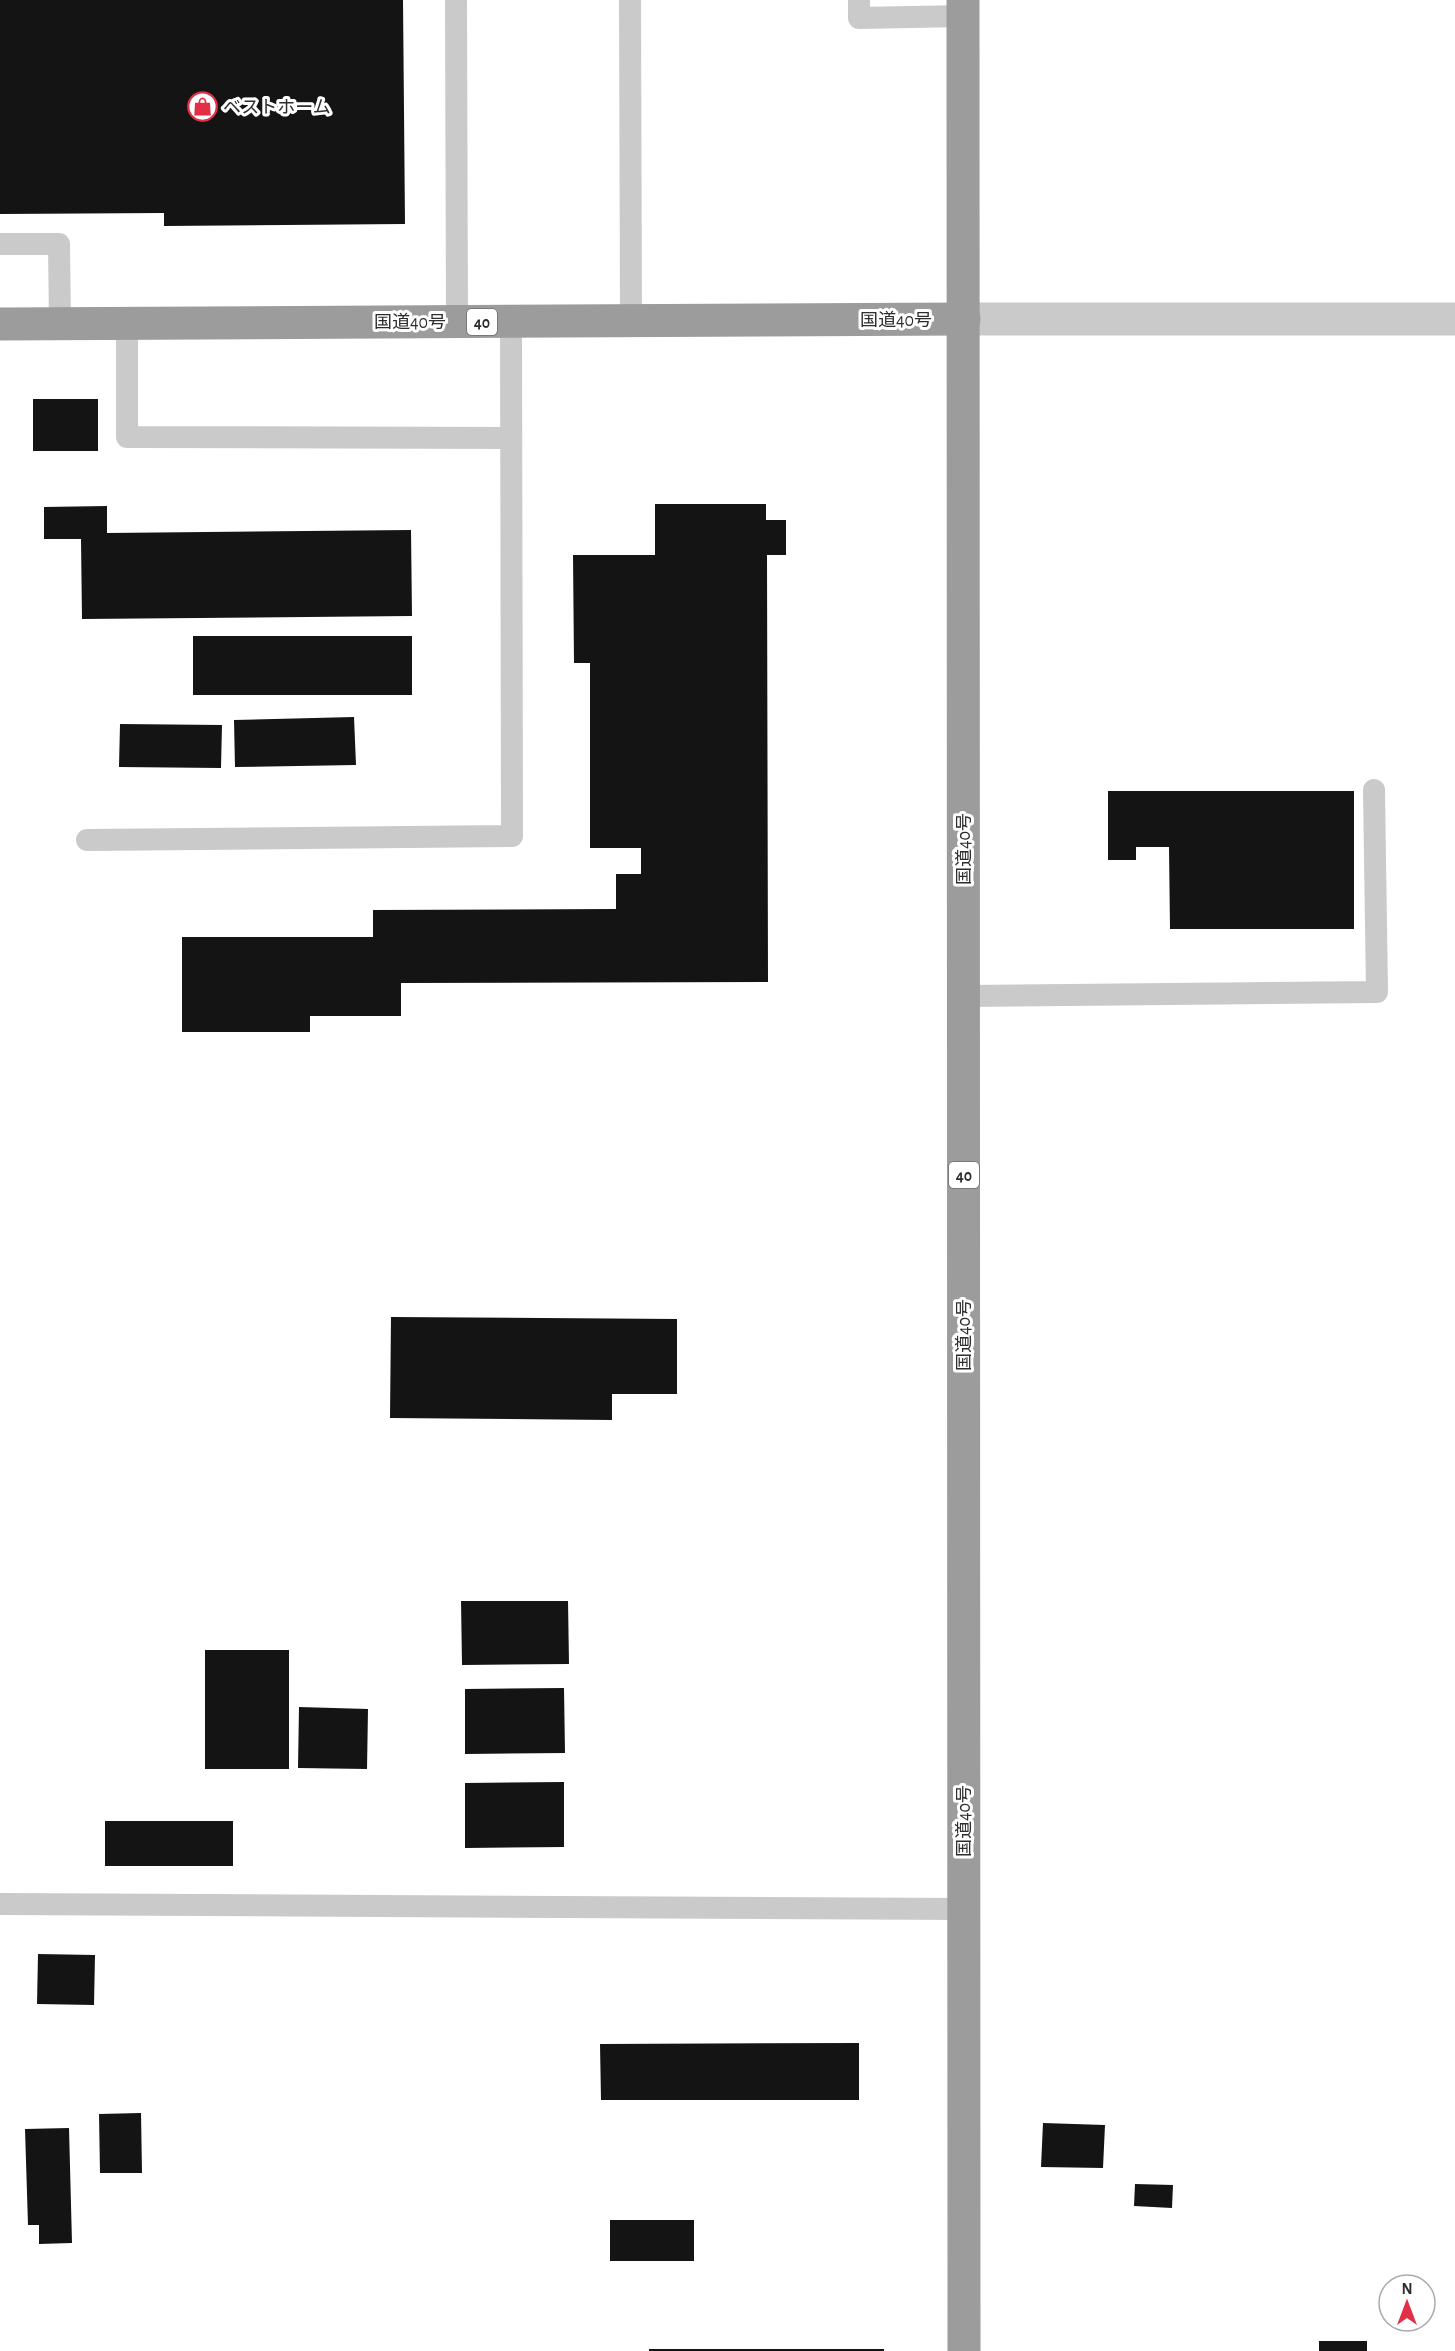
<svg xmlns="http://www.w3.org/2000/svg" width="1455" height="2351" font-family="'Alegreya Sans','Noto Sans JP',sans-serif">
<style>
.building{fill:#141414}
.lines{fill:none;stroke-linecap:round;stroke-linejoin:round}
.service{stroke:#cacaca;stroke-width:22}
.tertiary{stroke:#cacaca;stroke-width:33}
.trunk{stroke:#9c9c9c;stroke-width:33}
.labels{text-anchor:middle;stroke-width:6;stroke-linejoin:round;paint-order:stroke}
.shield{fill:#fff;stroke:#6c6c6c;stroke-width:1.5}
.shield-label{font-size:16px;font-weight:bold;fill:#2d2d2d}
.poi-label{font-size:18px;fill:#2d2d2d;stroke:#fff;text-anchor:start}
.street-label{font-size:18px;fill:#2d2d2d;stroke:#fff}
</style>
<rect width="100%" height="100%" fill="#fff"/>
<g class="building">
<path d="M 0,0 L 403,0 L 405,224 L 164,226 L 164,213 L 0,214 Z"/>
<rect x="33" y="399" width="65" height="52"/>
<path d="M 655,504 L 766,504 L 766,520 L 786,520 L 786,555 L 767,555 L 768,982 L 401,983 L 401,1016 L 310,1016 L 310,1032 L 182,1032 L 182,937 L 373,937 L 373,910 L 616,909 L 616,874 L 641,874 L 641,848 L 590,848 L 590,663 L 574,663 L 573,555 L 655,555 Z"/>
<path d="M 107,506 L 107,533 L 411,530 L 412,616 L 82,619 L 81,539 L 44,539 L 44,507 Z"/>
<rect x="193" y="636" width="219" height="59"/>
<path d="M 354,717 L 356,765 L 235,767 L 234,720 Z"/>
<path d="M 120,724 L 222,725 L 221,768 L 119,767 Z"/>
<path d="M 1108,791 L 1354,791 L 1354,929 L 1170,929 L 1169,847 L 1136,847 L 1136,860 L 1108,860 Z"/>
<path d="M 391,1317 L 677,1319 L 677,1394 L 612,1394 L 612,1420 L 390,1418 Z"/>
<path d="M 461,1601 L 568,1601 L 569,1664 L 462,1665 Z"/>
<rect x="205" y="1650" width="84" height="119"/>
<path d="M 564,1688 L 565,1753 L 465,1754 L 465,1689 Z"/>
<path d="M 299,1707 L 368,1709 L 367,1769 L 298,1768 Z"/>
<path d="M 564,1782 L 564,1847 L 465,1848 L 465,1783 Z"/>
<rect x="105" y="1821" width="128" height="45"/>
<path d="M 38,1954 L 95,1955 L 94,2005 L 37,2004 Z"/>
<path d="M 859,2043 L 859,2100 L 601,2100 L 600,2044 Z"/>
<path d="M 141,2113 L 142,2173 L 100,2173 L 99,2114 Z"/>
<path d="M 1043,2123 L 1105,2125 L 1103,2168 L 1041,2167 Z"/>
<path d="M 69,2128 L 72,2243 L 39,2244 L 39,2225 L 28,2225 L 25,2129 Z"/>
<path d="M 1135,2184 L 1173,2185 L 1172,2208 L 1134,2206 Z"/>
<rect x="610" y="2220" width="84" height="41"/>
<rect x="1319" y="2341" width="48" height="10"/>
<rect x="649" y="2349" width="235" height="2"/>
</g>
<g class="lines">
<g class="service">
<path d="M 456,0 L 457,322"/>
<path d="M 630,0 L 631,321"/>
<path d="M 859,0 L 859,18 L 963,16"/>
<path d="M 0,244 L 59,244 L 60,324"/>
<path d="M 127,324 L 127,437 L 511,438"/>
<path d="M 87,840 L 512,836 L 511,322"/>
<path d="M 964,996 L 1377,992 L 1374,790"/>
<path d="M 0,1904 L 964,1909"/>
</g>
<path class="tertiary" d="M 964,319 L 1455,319"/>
<g class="trunk">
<path d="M 963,0 L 964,2351"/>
<path d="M 0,324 L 964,319"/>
</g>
</g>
<defs>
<symbol id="shop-ring" viewBox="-11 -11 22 22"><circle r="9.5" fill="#fff" stroke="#e42e46" stroke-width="1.5"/><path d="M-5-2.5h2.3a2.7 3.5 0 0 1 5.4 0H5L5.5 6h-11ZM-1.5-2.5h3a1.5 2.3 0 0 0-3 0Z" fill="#e42e46"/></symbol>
</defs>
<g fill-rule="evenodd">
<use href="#shop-ring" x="186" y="90" width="33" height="33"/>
</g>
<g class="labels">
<g class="shield">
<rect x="467" y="309" width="30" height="26" rx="4.5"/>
<rect x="949" y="1162" width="30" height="26" rx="4.5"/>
</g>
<g class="shield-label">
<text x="482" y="328">40</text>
<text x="964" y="1181">40</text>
</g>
<g class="poi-label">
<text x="223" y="113">ベストホーム</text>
</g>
<g class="street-label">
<text x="896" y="326">国道40号</text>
<text x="410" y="328">国道40号</text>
<text transform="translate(964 849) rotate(-90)" y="6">国道40号</text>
<text transform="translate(964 1335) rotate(-90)" y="6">国道40号</text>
<text transform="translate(964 1821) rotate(-90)" y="6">国道40号</text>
</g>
</g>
<g transform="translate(1407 2303)"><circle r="28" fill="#ffffff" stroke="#ababab" stroke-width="1.5"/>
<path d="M0-4.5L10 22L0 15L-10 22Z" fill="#e42e46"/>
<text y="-9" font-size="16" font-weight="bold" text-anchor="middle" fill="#2d2d2d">N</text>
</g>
</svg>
